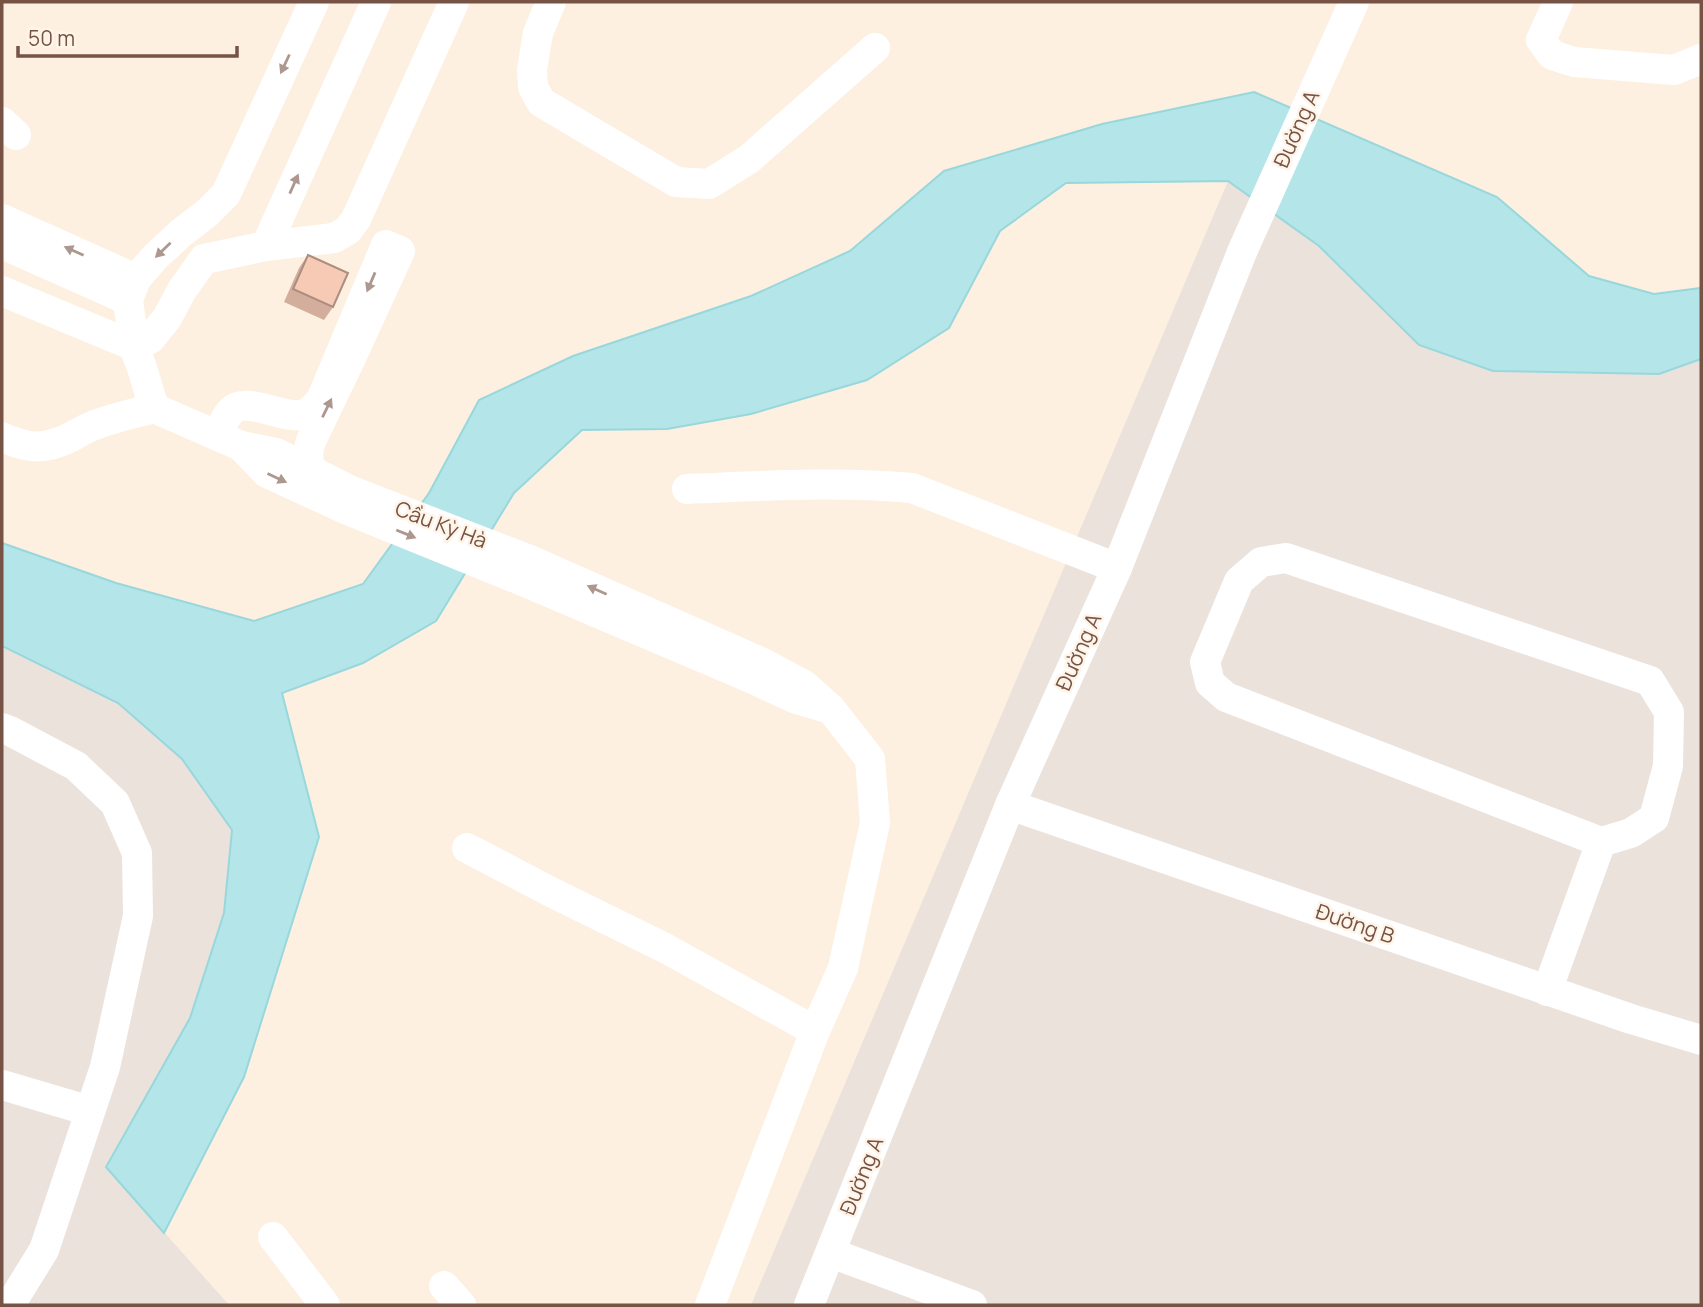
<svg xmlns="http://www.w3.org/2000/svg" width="1703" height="1307" font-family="Manrope,sans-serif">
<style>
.industrial{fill:#ece2dc}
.water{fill:#b3e5e9;stroke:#98d7dc;stroke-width:2}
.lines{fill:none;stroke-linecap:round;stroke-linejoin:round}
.minor{stroke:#fff;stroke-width:30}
.wall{fill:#d4ae9c}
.building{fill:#f6cab5;stroke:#ac8d7f;stroke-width:2}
.oneway{fill:#ad988f}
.labels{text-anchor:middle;stroke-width:5;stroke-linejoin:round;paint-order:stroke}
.street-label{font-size:21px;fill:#775345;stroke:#fff4e8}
</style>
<rect width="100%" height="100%" fill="#fef0e0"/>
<g class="industrial">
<path d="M 1228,181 L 1319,246 L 1419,345 L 1493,371 L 1659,374 L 1701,359 L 1701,1305 L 751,1305 Z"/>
<path d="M 2,646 L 118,703 L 182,759 L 232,830 L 224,913 L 190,1018 L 106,1167 L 229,1305 L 2,1305 Z"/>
</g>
<path class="water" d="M 1254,92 L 1497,197 L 1589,276 L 1654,294 L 1701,288 L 1701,359 L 1659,374 L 1493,371 L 1419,345 L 1319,246 L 1228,181 L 1066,183 L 1000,231 L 949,328 L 867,380 L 751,414 L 667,429 L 582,430 L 514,493 L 436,621 L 363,663 L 282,693 L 319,837 L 244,1077 L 164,1233 L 106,1167 L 190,1018 L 224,913 L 232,830 L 182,759 L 118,703 L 2,646 L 2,543 L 116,583 L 254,621 L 363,584 L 429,493 L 479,400 L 573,356 L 751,296 L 850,251 L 944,171 L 1102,124 Z"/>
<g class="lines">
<g class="minor">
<path d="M 551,2 L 538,33 L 532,70 L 533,87 L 541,102 L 676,182 L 709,184 L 749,159 L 875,48"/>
<path d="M 1558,2 L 1541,40 L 1552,55 L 1574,62 L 1674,70 L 1701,59"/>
<path d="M 2,122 L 16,135"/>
<path d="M 2,219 L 136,279"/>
<path d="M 2,244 L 128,300"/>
<path d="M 266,246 L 376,2"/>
<path d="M 2,291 L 134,346 L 150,339 L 167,318 L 182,290 L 204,259 L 266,246 L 334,238 L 348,230 L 356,219 L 454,2"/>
<path d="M 217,435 C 221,428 225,417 231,411 C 246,395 285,421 305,414 C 312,411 316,405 321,400 L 386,245 L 400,251 L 350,360 L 311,441 C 307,453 307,460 312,471"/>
<path d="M 2,437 C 28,449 45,450 71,437 C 77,434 83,430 90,427 C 111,418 133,414 154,408"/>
<path d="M 241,446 L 154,408 L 142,368 L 134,346 L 128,300 L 136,279 L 155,257 L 181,233 L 207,213 L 226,194 L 314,2"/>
<path d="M 687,489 C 762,486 837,481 912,488 L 1117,568"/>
<path d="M 1286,558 L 1650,681 L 1669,712 L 1668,766 L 1654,818 L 1631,833 L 1601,842 L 1226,697 L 1210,683 L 1205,662 L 1239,581 L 1261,562 Z"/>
<path d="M 2,728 L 10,731 L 76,766 L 115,803 L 137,853 L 138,916 L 105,1067 L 44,1250 L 10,1305"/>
<path d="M 1010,805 L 1631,1019 L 1701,1040"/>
<path d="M 467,848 L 551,892 L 665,948 L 815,1031"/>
<path d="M 1547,991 L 1601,842"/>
<path d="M 2,1085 L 90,1111"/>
<path d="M 273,1237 L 325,1305"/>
<path d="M 831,1253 L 972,1305"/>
<path d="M 444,1286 L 461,1305"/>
<path d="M 710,1305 L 815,1031 L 843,968 L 875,823 L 870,759 L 831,709 L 804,685 L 763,663 L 532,561 L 349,490 L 276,453 L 241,446 L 267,473 L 343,508 L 523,581 L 753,679 L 794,698 L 831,709"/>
<path d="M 809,1305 L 1010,805 L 1117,568 L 1242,252 L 1354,2"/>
</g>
</g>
<path class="wall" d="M 308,255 L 333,307 L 324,320 L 284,302 L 299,268 Z"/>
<path class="building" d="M 308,255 L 348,273 L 333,307 L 293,289 Z"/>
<defs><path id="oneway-solid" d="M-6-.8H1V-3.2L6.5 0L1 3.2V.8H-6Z" transform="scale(1.75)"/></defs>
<g class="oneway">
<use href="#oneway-solid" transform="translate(285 64) rotate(115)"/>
<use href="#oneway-solid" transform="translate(294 184) rotate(-66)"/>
<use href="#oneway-solid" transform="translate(163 250) rotate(136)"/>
<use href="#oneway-solid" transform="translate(74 251) rotate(-156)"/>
<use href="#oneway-solid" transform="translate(371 282) rotate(113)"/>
<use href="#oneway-solid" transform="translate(327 408) rotate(-64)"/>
<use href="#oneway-solid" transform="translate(277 478) rotate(25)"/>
<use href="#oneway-solid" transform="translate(406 534) rotate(22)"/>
<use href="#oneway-solid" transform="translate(597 590) rotate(-156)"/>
</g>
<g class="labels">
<g class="street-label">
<text transform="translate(1297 129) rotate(-66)" y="7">Đường A</text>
<text transform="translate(441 525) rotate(21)" y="7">Cầu Kỳ Hà</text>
<text transform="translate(1079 652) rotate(-66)" y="7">Đường A</text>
<text transform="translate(1355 924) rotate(19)" y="7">Đường B</text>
<text transform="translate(862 1176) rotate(-68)" y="7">Đường A</text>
</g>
</g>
<rect width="1703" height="1307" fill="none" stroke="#775345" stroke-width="7"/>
<path d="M18 46v10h219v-10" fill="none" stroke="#775345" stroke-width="3.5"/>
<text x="28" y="46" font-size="21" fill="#775345" stroke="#fff4e8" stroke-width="5" paint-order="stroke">50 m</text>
</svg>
